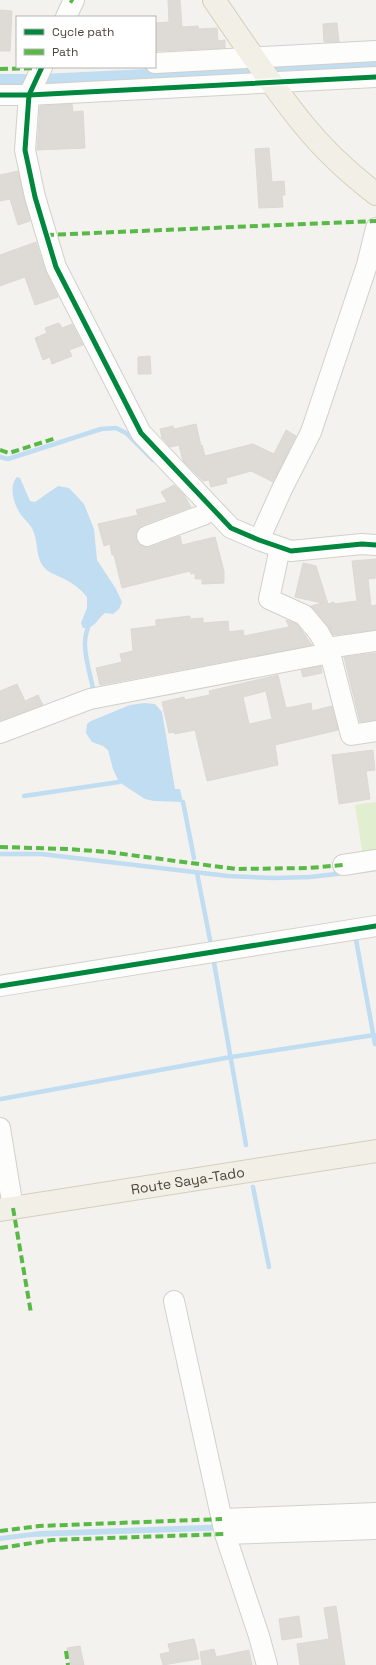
<svg xmlns="http://www.w3.org/2000/svg" width="376" height="1665" font-family="'Space Grotesk',sans-serif">
<style>
.green{fill:#e1eecf}
.water{fill:#c0ddf1}
.lines{fill:none;stroke-linecap:round;stroke-linejoin:round}
.stream{stroke:#c0ddf1;stroke-width:4.5}
.building{fill:#dedbd6;stroke:#dcd9d4;fill-rule:evenodd}
.minor-casing{stroke:#d2d0cb;stroke-width:22}
.major-casing{stroke:#d6cebb;stroke-width:24}
.minor{stroke:#fdfdfc;stroke-width:20}
.major{stroke:#f2efe6;stroke-width:22}
.quiet{stroke:#58b947;stroke-width:4;stroke-dasharray:8 4;stroke-linecap:butt}
.cycleway-casing{stroke:#fff;stroke-width:8}
.cycleway{stroke:#00873e;stroke-width:5}
.labels{text-anchor:middle;stroke-width:3;stroke-linejoin:round;paint-order:stroke}
.street-label{font-size:14px;fill:#4b4439;stroke:#fff}
</style>
<rect width="100%" height="100%" fill="#f4f2ee"/>
<path class="green" d="M 376,802 L 376,855 L 363,857 L 355,805 Z"/>
<g class="water">
<path d="M 376,58 L 376,72 L 0,90 L 0,74 L 42,74 Z"/>
<path d="M 17,477 L 20,478 L 30,501 L 35,502 L 58,486 L 69,488 L 84,504 L 94,529 L 97,560 L 116,589 L 122,602 L 119,609 L 113,614 L 105,613 C 97,619 95,629 83,628 L 81,623 L 87,608 L 87,597 C 81,589 70,581 60,577 C 54,574 47,572 43,566 C 36,557 38,544 34,533 C 32,526 27,522 22,516 C 14,506 8,487 17,477 Z"/>
<path d="M 144,703 L 155,704 L 162,712 L 175,789 L 180,789 L 183,802 L 154,801 L 145,799 L 119,782 L 113,769 L 108,750 L 103,746 L 92,742 L 86,733 L 87,724 L 91,721 L 130,705 Z"/>
<path d="M 232,1524 L 233,1530 L 32,1537 L 0,1541 L 0,1536 L 40,1531 Z"/>
</g>
<g class="lines">
<g class="stream">
<path d="M 0,457 L 8,459 L 101,429 L 116,428 L 126,433 L 153,460"/>
<path d="M 88,628 C 80,645 90,671 93,689"/>
<path d="M 24,796 L 119,782"/>
<path d="M 183,802 L 194,858"/>
<path d="M 0,854 L 41,854 L 228,876 L 273,878 L 310,877 L 345,873"/>
<path d="M 197,873 L 211,945"/>
<path d="M 355,934 L 375,1044"/>
<path d="M 213,957 L 246,1145"/>
<path d="M 1,1099 L 231,1057 L 374,1035"/>
<path d="M 253,1187 L 269,1267"/>
</g>
</g>
<g class="building">
<path d="M 168,0 L 180,0 L 182,27 L 198,26 L 199,29 L 217,28 L 218,41 L 225,40 L 225,48 L 155,51 L 155,23 L 169,22 Z"/>
<path d="M 0,10 L 12,11 L 10,51 L 0,51 Z"/>
<path d="M 337,23 L 339,42 L 324,42 L 323,24 Z"/>
<path d="M 72,104 L 73,112 L 83,111 L 85,148 L 37,150 L 40,106 Z"/>
<path d="M 269,148 L 272,182 L 284,181 L 285,195 L 282,195 L 283,207 L 259,208 L 255,149 Z"/>
<path d="M 18,171 L 30,221 L 18,225 L 10,199 L 0,201 L 0,175 Z"/>
<path d="M 36,242 L 45,270 L 58,297 L 35,305 L 25,277 L 0,286 L 0,255 Z"/>
<path d="M 59,323 L 62,328 L 72,324 L 83,345 L 69,350 L 72,356 L 52,364 L 50,357 L 43,360 L 35,338 L 47,333 L 45,328 Z"/>
<path d="M 150,356 L 151,374 L 138,374 L 138,357 Z"/>
<path d="M 196,424 L 201,446 L 202,445 L 205,456 L 253,444 L 274,454 L 286,430 L 296,436 L 273,482 L 251,471 L 226,478 L 227,483 L 211,487 L 209,480 L 203,481 L 183,461 L 179,445 L 170,447 L 162,438 L 160,429 L 173,426 L 174,429 Z"/>
<path d="M 174,485 L 184,495 L 191,507 L 143,525 L 138,529 L 136,534 L 136,540 L 140,545 L 146,547 L 151,547 L 180,536 L 182,545 L 215,537 L 224,571 L 224,583 L 202,584 L 202,579 L 195,579 L 195,573 L 191,574 L 190,571 L 122,588 L 114,555 L 112,555 L 110,544 L 104,546 L 98,524 L 138,515 L 136,510 L 167,502 L 161,492 Z"/>
<path d="M 376,559 L 376,578 L 368,579 L 371,606 L 376,605 L 376,630 L 333,635 L 328,626 L 311,606 L 322,603 L 295,597 L 303,563 L 316,566 L 328,604 L 334,602 L 334,604 L 357,601 L 352,561 Z"/>
<path d="M 190,616 L 190,619 L 203,618 L 203,623 L 228,621 L 229,632 L 243,630 L 244,636 L 289,627 L 286,620 L 297,624 L 312,645 L 100,685 L 96,668 L 122,662 L 120,654 L 133,651 L 131,629 L 156,626 L 156,620 Z"/>
<path d="M 376,653 L 376,720 L 360,722 L 344,657 Z"/>
<path d="M 321,666 L 322,673 L 303,677 L 301,670 Z"/>
<path d="M 278,675 L 286,708 L 311,703 L 312,711 L 332,706 L 338,730 L 275,745 L 278,765 L 207,781 L 195,730 L 175,734 L 174,732 L 169,733 L 162,702 L 184,697 L 185,700 L 210,695 L 209,691 ZM 266,691 L 272,719 L 249,724 L 243,697 Z"/>
<path d="M 17,684 L 25,701 L 38,695 L 43,705 L 0,721 L 0,691 Z"/>
<path d="M 373,750 L 375,770 L 366,771 L 370,799 L 339,804 L 332,755 Z"/>
<path d="M 336,1606 L 345,1665 L 300,1665 L 297,1644 L 329,1639 L 324,1608 Z"/>
<path d="M 299,1616 L 302,1637 L 282,1640 L 279,1619 Z"/>
<path d="M 194,1639 L 199,1659 L 163,1665 L 160,1654 L 170,1652 L 168,1644 Z"/>
<path d="M 80,1646 L 84,1665 L 71,1665 L 67,1648 Z"/>
<path d="M 214,1649 L 216,1657 L 249,1650 L 252,1665 L 202,1665 L 200,1652 Z"/>
</g>
<g class="lines">
<defs>
<g id="minor">
<path d="M 66,17 L 74,0"/>
<path d="M 155,63 L 376,51"/>
<path d="M 42,67 L 29,95 L 25,150 L 35,197 L 56,267 L 141,433 L 231,528 L 259,540 L 291,551 L 362,544 L 376,545"/>
<path d="M 0,95 L 29,95 L 376,77"/>
<path d="M 147,536 L 203,515 L 212,509"/>
<path d="M 259,540 L 282,489 L 311,432 L 367,265 L 376,228"/>
<path d="M 280,548 L 269,599 L 304,615 L 319,633 L 330,653 L 351,735 L 376,731"/>
<path d="M 327,648 L 376,641"/>
<path d="M 0,733 L 90,699 L 330,653"/>
<path d="M 343,865 L 376,860"/>
<path d="M 0,986 L 376,926"/>
<path d="M 0,1128 L 13,1208"/>
<path d="M 174,1301 L 225,1534 L 259,1636 L 267,1665"/>
<path d="M 222,1519 L 376,1513"/>
<path d="M 225,1534 L 376,1529"/>
</g>
<g id="major">
<path d="M 214,0 C 243,42 271,85 303,124 C 324,150 350,174 376,194"/>
<path id="s1" d="M 0,1210 L 376,1151"/>
</g>
</defs>
<use href="#minor" class="minor-casing"/>
<use href="#major" class="major-casing"/>
<use href="#minor" class="minor"/>
<use href="#major" class="major"/>
<g class="quiet">
<path d="M 70,0 L 73,2"/>
<path d="M 0,69 L 42,68"/>
<path d="M 46,235 L 376,221"/>
<path d="M 0,450 L 9,453 L 56,438"/>
<path d="M 0,847 L 68,849 L 108,852 L 236,869 L 309,868 L 343,865"/>
<path d="M 13,1208 L 31,1313"/>
<path d="M 0,1531 L 39,1526 L 222,1519"/>
<path d="M 0,1548 L 52,1540 L 225,1534"/>
<path d="M 66,1651 L 68,1665"/>
</g>
<defs>
<g id="cycleway">
<path d="M 42,67 L 29,95 L 25,150 L 35,197 L 56,267 L 141,433 L 231,528 L 259,540 L 291,551 L 362,544 L 376,545"/>
<path d="M 0,95 L 29,95 L 376,77"/>
<path d="M 0,986 L 376,926"/>
</g>
</defs>
<use href="#cycleway" class="cycleway-casing"/>
<use href="#cycleway" class="cycleway"/>
</g>
<g class="labels">
<g class="street-label">
<text dy="5" stroke="none"><textPath href="#s1" startOffset="190">Route Saya-Tado</textPath></text>
</g>
</g>
<rect x="16" y="16" width="140" height="52" fill="#ffffff" stroke="#b7b4b0"/>
<rect x="24" y="29" width="20" height="6" fill="#00873e" stroke="#b7b4b0"/>
<text x="52" y="36" font-size="12" fill="#4b4439">Cycle path</text>
<rect x="24" y="49" width="20" height="6" fill="#58b947" stroke="#b7b4b0"/>
<text x="52" y="56" font-size="12" fill="#4b4439">Path</text>
</svg>
